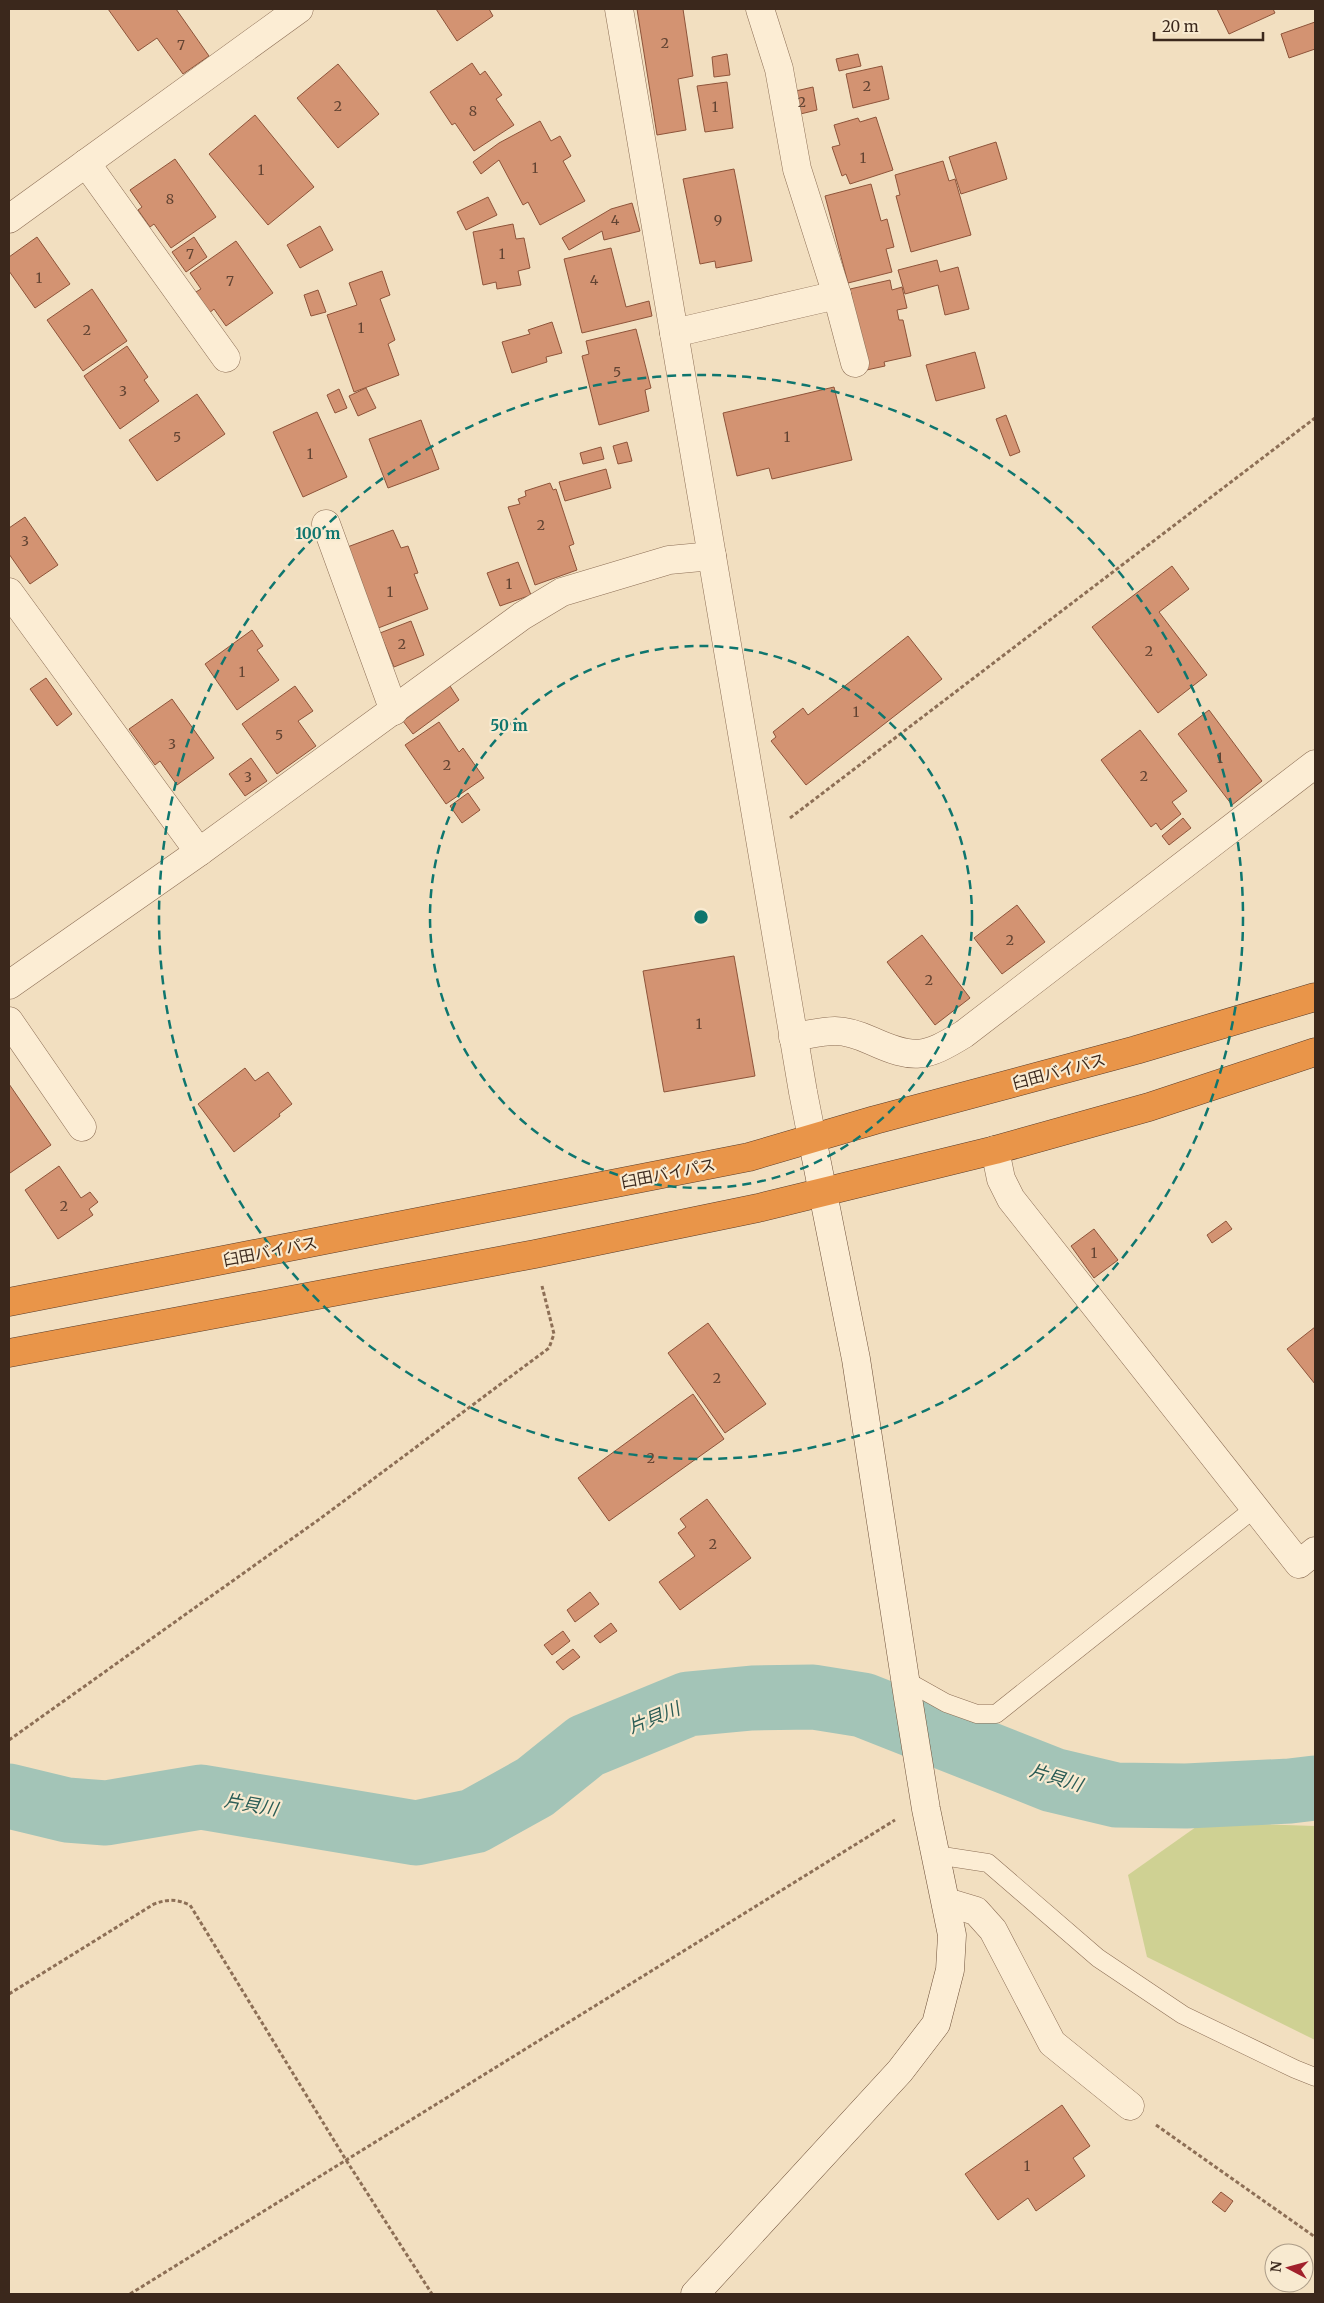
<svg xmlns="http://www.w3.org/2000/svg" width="1324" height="2303" font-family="Merriweather,'Noto Sans JP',serif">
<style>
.green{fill:#cfd193}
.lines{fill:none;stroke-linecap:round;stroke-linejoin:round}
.river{stroke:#a3c4b7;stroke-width:65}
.building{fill:#d39372;stroke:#8e543a}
.lane-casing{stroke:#8d6f56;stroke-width:19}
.street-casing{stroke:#8d6f56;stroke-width:29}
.secondary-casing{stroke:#6e5039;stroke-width:29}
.highway-casing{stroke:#5a3d2b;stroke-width:29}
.path{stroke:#8d6f56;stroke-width:3;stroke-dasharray:4 2.5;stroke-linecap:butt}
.lane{stroke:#fcedd4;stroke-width:18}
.street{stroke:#fcedd4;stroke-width:28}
.secondary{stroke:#fcedd4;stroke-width:28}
.highway{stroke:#e99549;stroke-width:28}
.ring{fill:none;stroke:#0f766e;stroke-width:2.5;stroke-dasharray:9 6}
.labels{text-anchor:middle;stroke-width:4.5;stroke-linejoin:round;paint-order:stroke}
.number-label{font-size:14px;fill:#614332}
.street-label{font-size:16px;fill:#3b281c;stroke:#f8ead0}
.water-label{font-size:18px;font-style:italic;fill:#2a5c55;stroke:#f8ead0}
.centre{fill:#0f766e;stroke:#f8ead0;stroke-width:2.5}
.ring-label{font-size:15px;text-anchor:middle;font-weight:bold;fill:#0f766e;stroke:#f8ead0;stroke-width:4.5;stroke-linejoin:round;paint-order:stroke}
</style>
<rect width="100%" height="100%" fill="#f2dfc0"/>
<path class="green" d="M 1203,1822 L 1315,1826 L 1315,2040 L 1147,1957 L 1128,1875 Z"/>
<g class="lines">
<path class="river" d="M 9,1796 L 67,1810 L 106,1813 L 201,1797 L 416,1833 L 474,1821 L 535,1787 L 586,1746 L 688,1704 L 752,1698 L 813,1697 L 863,1705 L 1053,1780 L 1116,1795 L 1186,1796 L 1290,1791 L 1315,1788"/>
</g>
<g class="building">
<path d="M 108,9 L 176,9 L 209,56 L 183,74 L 157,38 L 138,51 Z"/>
<path d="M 436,9 L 489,9 L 493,16 L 457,41 Z"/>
<path d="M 637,9 L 683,9 L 693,76 L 678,79 L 686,130 L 657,135 Z"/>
<path d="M 1217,9 L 1273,9 L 1275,13 L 1229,34 Z"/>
<path d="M 1315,22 L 1315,49 L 1289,58 L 1281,34 Z"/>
<path d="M 727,54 L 730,75 L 714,77 L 712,57 Z"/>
<path d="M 858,54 L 861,66 L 839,71 L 836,59 Z"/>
<path d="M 472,63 L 480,75 L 485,71 L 502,95 L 496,99 L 514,125 L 474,151 L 455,123 L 452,125 L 430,92 Z"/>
<path d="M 338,64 L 379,114 L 338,148 L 297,98 Z"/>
<path d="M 882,66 L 889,99 L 853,108 L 846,74 Z"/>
<path d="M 727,82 L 733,128 L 705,132 L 697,86 Z"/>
<path d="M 813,87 L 817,110 L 792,116 L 787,93 Z"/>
<path d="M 255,115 L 314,187 L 268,225 L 209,154 Z"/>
<path d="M 876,117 L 893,170 L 850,184 L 846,174 L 842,176 L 832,147 L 840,145 L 834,125 L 858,118 L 860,122 Z"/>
<path d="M 540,121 L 551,141 L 560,136 L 571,156 L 563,161 L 585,201 L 540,225 L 528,202 L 523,205 L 499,160 L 481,174 L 473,162 L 499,143 Z"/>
<path d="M 996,142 L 1007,179 L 961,194 L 949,157 Z"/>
<path d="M 175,159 L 216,217 L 171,248 L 154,224 L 150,227 L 138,210 L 142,207 L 130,190 Z"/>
<path d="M 943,161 L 949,181 L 955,179 L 971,235 L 911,252 L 896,196 L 900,195 L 895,175 Z"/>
<path d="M 734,169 L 752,261 L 716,268 L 715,261 L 700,264 L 683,179 Z"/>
<path d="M 871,184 L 881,221 L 887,219 L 894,247 L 886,249 L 892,272 L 848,283 L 825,196 Z"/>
<path d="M 488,197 L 497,215 L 466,230 L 457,212 Z"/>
<path d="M 632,203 L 640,231 L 604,240 L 602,231 L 569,250 L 562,238 L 611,209 Z"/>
<path d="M 513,224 L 516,239 L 524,238 L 530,268 L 518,271 L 521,285 L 497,289 L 496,282 L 483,285 L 473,232 Z"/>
<path d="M 320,226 L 333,250 L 300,268 L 287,245 Z"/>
<path d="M 37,237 L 70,284 L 35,308 L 9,271 L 9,257 Z"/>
<path d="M 194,237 L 207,257 L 186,272 L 172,252 Z"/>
<path d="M 236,241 L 273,293 L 226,326 L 214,309 L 208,314 L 194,293 L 201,289 L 190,273 Z"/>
<path d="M 611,248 L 626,307 L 649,301 L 652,316 L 582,333 L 564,259 Z"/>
<path d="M 937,260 L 940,272 L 958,267 L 969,309 L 945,315 L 938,285 L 905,294 L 898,270 Z"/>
<path d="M 382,271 L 390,295 L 380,299 L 395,340 L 388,344 L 399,375 L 354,392 L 327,315 L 357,305 L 349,283 Z"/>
<path d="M 890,280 L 892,290 L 902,287 L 907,308 L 897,310 L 899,320 L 903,320 L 911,356 L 884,362 L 885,366 L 862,371 L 861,341 L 850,289 Z"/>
<path d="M 92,289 L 127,341 L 83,371 L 47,320 Z"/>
<path d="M 318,290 L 326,312 L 311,316 L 304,295 Z"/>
<path d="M 552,322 L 562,353 L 546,357 L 547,362 L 512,373 L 502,342 L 530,334 L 528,330 Z"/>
<path d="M 636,329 L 651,388 L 645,390 L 649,411 L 599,425 L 582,356 L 589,354 L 586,341 Z"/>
<path d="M 127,346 L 148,377 L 144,380 L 159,401 L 120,429 L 84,376 Z"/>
<path d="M 975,352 L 985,388 L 936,401 L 926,365 Z"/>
<path d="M 834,387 L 852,460 L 772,479 L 769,468 L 737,476 L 723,413 Z"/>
<path d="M 366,388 L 376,408 L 358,416 L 349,396 Z"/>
<path d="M 339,389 L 347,408 L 335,413 L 327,395 Z"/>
<path d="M 197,394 L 225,434 L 157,481 L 129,440 Z"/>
<path d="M 317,412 L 347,477 L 303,497 L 273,432 Z"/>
<path d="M 1006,415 L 1020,452 L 1010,456 L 996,419 Z"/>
<path d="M 421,420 L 439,469 L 388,488 L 369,439 Z"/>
<path d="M 627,442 L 632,461 L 618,464 L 613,446 Z"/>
<path d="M 601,447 L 604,459 L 583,464 L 580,453 Z"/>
<path d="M 606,469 L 611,488 L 565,501 L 559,482 Z"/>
<path d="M 550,483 L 553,490 L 556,489 L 574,544 L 569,546 L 577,570 L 535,585 L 508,507 L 520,504 L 518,499 L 526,496 L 525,491 Z"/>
<path d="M 25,517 L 58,565 L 30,584 L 9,554 L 9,528 Z"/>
<path d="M 393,530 L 401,548 L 408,546 L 418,573 L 414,574 L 428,609 L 373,630 L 342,549 Z"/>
<path d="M 518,562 L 531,595 L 500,606 L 487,573 Z"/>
<path d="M 1172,566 L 1189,589 L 1159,612 L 1207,675 L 1158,713 L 1092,627 Z"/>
<path d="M 411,621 L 424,655 L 394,667 L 380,633 Z"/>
<path d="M 252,630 L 263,646 L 257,650 L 279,680 L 237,710 L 205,664 Z"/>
<path d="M 908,636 L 942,679 L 806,785 L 771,741 L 776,737 L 773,732 L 803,708 L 808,715 Z"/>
<path d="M 46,678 L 72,714 L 57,726 L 30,689 Z"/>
<path d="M 295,686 L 313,711 L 298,721 L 316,746 L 277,774 L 242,724 Z"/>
<path d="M 450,686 L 459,700 L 413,734 L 403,721 Z"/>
<path d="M 172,699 L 214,758 L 177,785 L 160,761 L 155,765 L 129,729 Z"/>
<path d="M 1209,710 L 1262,781 L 1232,805 L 1178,734 Z"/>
<path d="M 439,722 L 459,752 L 463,748 L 484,778 L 446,804 L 405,745 Z"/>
<path d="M 1140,730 L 1187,791 L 1172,802 L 1181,814 L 1161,830 L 1156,823 L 1151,827 L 1101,760 Z"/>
<path d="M 251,758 L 267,781 L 245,796 L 229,774 Z"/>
<path d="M 468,793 L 480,810 L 462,823 L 450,806 Z"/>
<path d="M 1183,818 L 1191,828 L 1169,845 L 1162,836 Z"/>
<path d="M 1017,905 L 1045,942 L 1002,974 L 974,938 Z"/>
<path d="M 922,935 L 970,998 L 935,1025 L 887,962 Z"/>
<path d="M 734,956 L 755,1076 L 664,1092 L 643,971 Z"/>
<path d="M 245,1068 L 255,1081 L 268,1072 L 292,1104 L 279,1114 L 280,1116 L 234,1152 L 198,1104 Z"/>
<path d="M 9,1084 L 51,1145 L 10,1173 L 9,1172 Z"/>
<path d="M 59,1166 L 81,1198 L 90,1192 L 98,1202 L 89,1209 L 93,1215 L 58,1239 L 25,1190 Z"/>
<path d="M 1226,1221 L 1232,1229 L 1212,1243 L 1207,1235 Z"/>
<path d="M 1094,1229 L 1118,1260 L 1094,1278 L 1071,1246 Z"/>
<path d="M 708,1323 L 766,1404 L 725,1433 L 668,1353 Z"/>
<path d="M 1315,1327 L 1315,1384 L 1287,1349 Z"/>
<path d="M 693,1394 L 724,1439 L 609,1521 L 578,1478 Z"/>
<path d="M 707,1499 L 751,1558 L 680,1610 L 659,1582 L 695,1556 L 678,1533 L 686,1527 L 680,1519 Z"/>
<path d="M 590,1592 L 599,1604 L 575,1622 L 567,1610 Z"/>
<path d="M 611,1623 L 617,1631 L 600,1643 L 594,1636 Z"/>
<path d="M 563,1631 L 570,1641 L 552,1655 L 544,1645 Z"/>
<path d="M 573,1649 L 580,1657 L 563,1670 L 556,1662 Z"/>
<path d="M 1062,2105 L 1090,2146 L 1073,2158 L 1085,2176 L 1036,2211 L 1028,2198 L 998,2220 L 965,2174 Z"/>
<path d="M 1221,2192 L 1233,2201 L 1225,2212 L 1212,2202 Z"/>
</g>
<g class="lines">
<defs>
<g id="lane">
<path d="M 905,1680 L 946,1703 L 977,1714 L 996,1714 L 1255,1508"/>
<path d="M 936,1855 L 988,1863 L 1098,1958 L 1183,2015 L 1295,2069 L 1315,2077"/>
</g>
<g id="street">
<path d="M 619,9 L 803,1092 L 812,1138"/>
<path d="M 760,9 L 779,69 L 797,169 L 837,295 L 855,363"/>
<path d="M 86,163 L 226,358"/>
<path d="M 9,219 L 299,9"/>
<path d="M 674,333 L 837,295"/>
<path d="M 326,524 L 394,711"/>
<path d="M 9,592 L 199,852"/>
<path d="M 9,985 L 199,852 L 522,616 L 562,592 L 669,560 L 712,556"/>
<path d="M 9,1021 L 82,1127"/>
<path d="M 793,1037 C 807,1035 822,1031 835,1031 C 847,1031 861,1036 872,1041 C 914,1060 925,1058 964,1034 L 1315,764"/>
<path d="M 995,1150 L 1001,1179 L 1011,1199 L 1299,1564 L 1315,1551"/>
<path d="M 946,1902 L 976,1911 L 993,1930 L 1052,2043 L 1130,2106"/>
</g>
<path id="secondary" d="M 695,2294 L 900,2071 L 936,2024 L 950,1970 L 952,1935 L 926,1809 L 908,1698 L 856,1359 L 812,1138"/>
<g id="highway">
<path d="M 9,1302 L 749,1157 L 875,1120 L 1136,1050 L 1315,997"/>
<path d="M 9,1353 L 535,1254 L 758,1208 L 995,1150 L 1149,1107 L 1315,1052"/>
</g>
</defs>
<use href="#lane" class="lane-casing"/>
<use href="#street" class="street-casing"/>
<use href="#secondary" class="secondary-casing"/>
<use href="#highway" class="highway-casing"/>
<g class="path">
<path d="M 790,818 L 1315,418"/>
<path d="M 9,1740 L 321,1518 L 549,1348 L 554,1334 L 542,1286"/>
<path d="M 9,1994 L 154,1904 C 167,1899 177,1899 190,1905 L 346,2160 L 432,2294"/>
<path d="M 1156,2125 L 1315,2237"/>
<path d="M 130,2294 L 895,1820"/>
</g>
<use href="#lane" class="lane"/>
<use href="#street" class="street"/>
<use href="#secondary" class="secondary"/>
<use href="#highway" class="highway"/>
</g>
<g class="ring">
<circle cx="701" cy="917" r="271"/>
<circle cx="701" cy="917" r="542"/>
</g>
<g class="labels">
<g class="number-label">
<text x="665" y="48">2</text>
<text x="181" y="50">7</text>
<text x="867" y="91">2</text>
<text x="802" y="107">2</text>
<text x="338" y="111">2</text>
<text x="715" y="112">1</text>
<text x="473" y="116">8</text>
<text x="863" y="163">1</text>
<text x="535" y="173">1</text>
<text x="261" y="175">1</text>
<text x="170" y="204">8</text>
<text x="615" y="225">4</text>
<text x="718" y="225">9</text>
<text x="190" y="259">7</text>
<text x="502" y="259">1</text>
<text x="39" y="283">1</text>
<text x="594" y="285">4</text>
<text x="230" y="286">7</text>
<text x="361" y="333">1</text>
<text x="87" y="335">2</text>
<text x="617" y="377">5</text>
<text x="123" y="396">3</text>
<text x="177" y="442">5</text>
<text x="787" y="442">1</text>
<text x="310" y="459">1</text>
<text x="541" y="530">2</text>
<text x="25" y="546">3</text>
<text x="509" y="589">1</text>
<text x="390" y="597">1</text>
<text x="402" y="649">2</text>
<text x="1149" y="656">2</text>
<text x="242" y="677">1</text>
<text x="856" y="717">1</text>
<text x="279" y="740">5</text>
<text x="172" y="749">3</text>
<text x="1220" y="763">1</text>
<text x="447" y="770">2</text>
<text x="1144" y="781">2</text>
<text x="248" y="782">3</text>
<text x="1010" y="945">2</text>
<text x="929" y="985">2</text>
<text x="699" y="1029">1</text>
<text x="64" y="1211">2</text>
<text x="1094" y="1258">1</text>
<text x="717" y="1383">2</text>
<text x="651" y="1463">2</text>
<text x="713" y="1549">2</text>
<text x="1027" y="2171">1</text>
</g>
<g class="street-label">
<text transform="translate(1059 1071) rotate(-15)" y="6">臼田バイパス</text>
<text transform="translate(668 1173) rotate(-11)" y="6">臼田バイパス</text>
<text transform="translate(270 1251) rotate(-11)" y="6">臼田バイパス</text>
</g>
<g class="water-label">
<text transform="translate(654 1718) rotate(-22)" y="6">片貝川</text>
<text transform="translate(1056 1778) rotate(17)" y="6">片貝川</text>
<text transform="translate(251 1805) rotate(10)" y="6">片貝川</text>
</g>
</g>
<circle cx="701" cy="917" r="8" class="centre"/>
<g class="ring-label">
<text x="318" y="539">100 m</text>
<text x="509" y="731">50 m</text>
</g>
<rect width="1324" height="2303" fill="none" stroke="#3b281c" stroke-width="20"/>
<g transform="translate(1289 2268) rotate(276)"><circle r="24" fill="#f8ead0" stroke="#ac9c88"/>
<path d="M0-4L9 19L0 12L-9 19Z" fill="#a1212c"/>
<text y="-8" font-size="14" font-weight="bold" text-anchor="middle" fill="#3b281c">N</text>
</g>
<path d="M1154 32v8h109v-8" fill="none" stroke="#3b281c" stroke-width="2.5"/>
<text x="1162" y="32" font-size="15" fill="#3b281c" stroke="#f8ead0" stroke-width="4" paint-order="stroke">20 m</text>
</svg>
